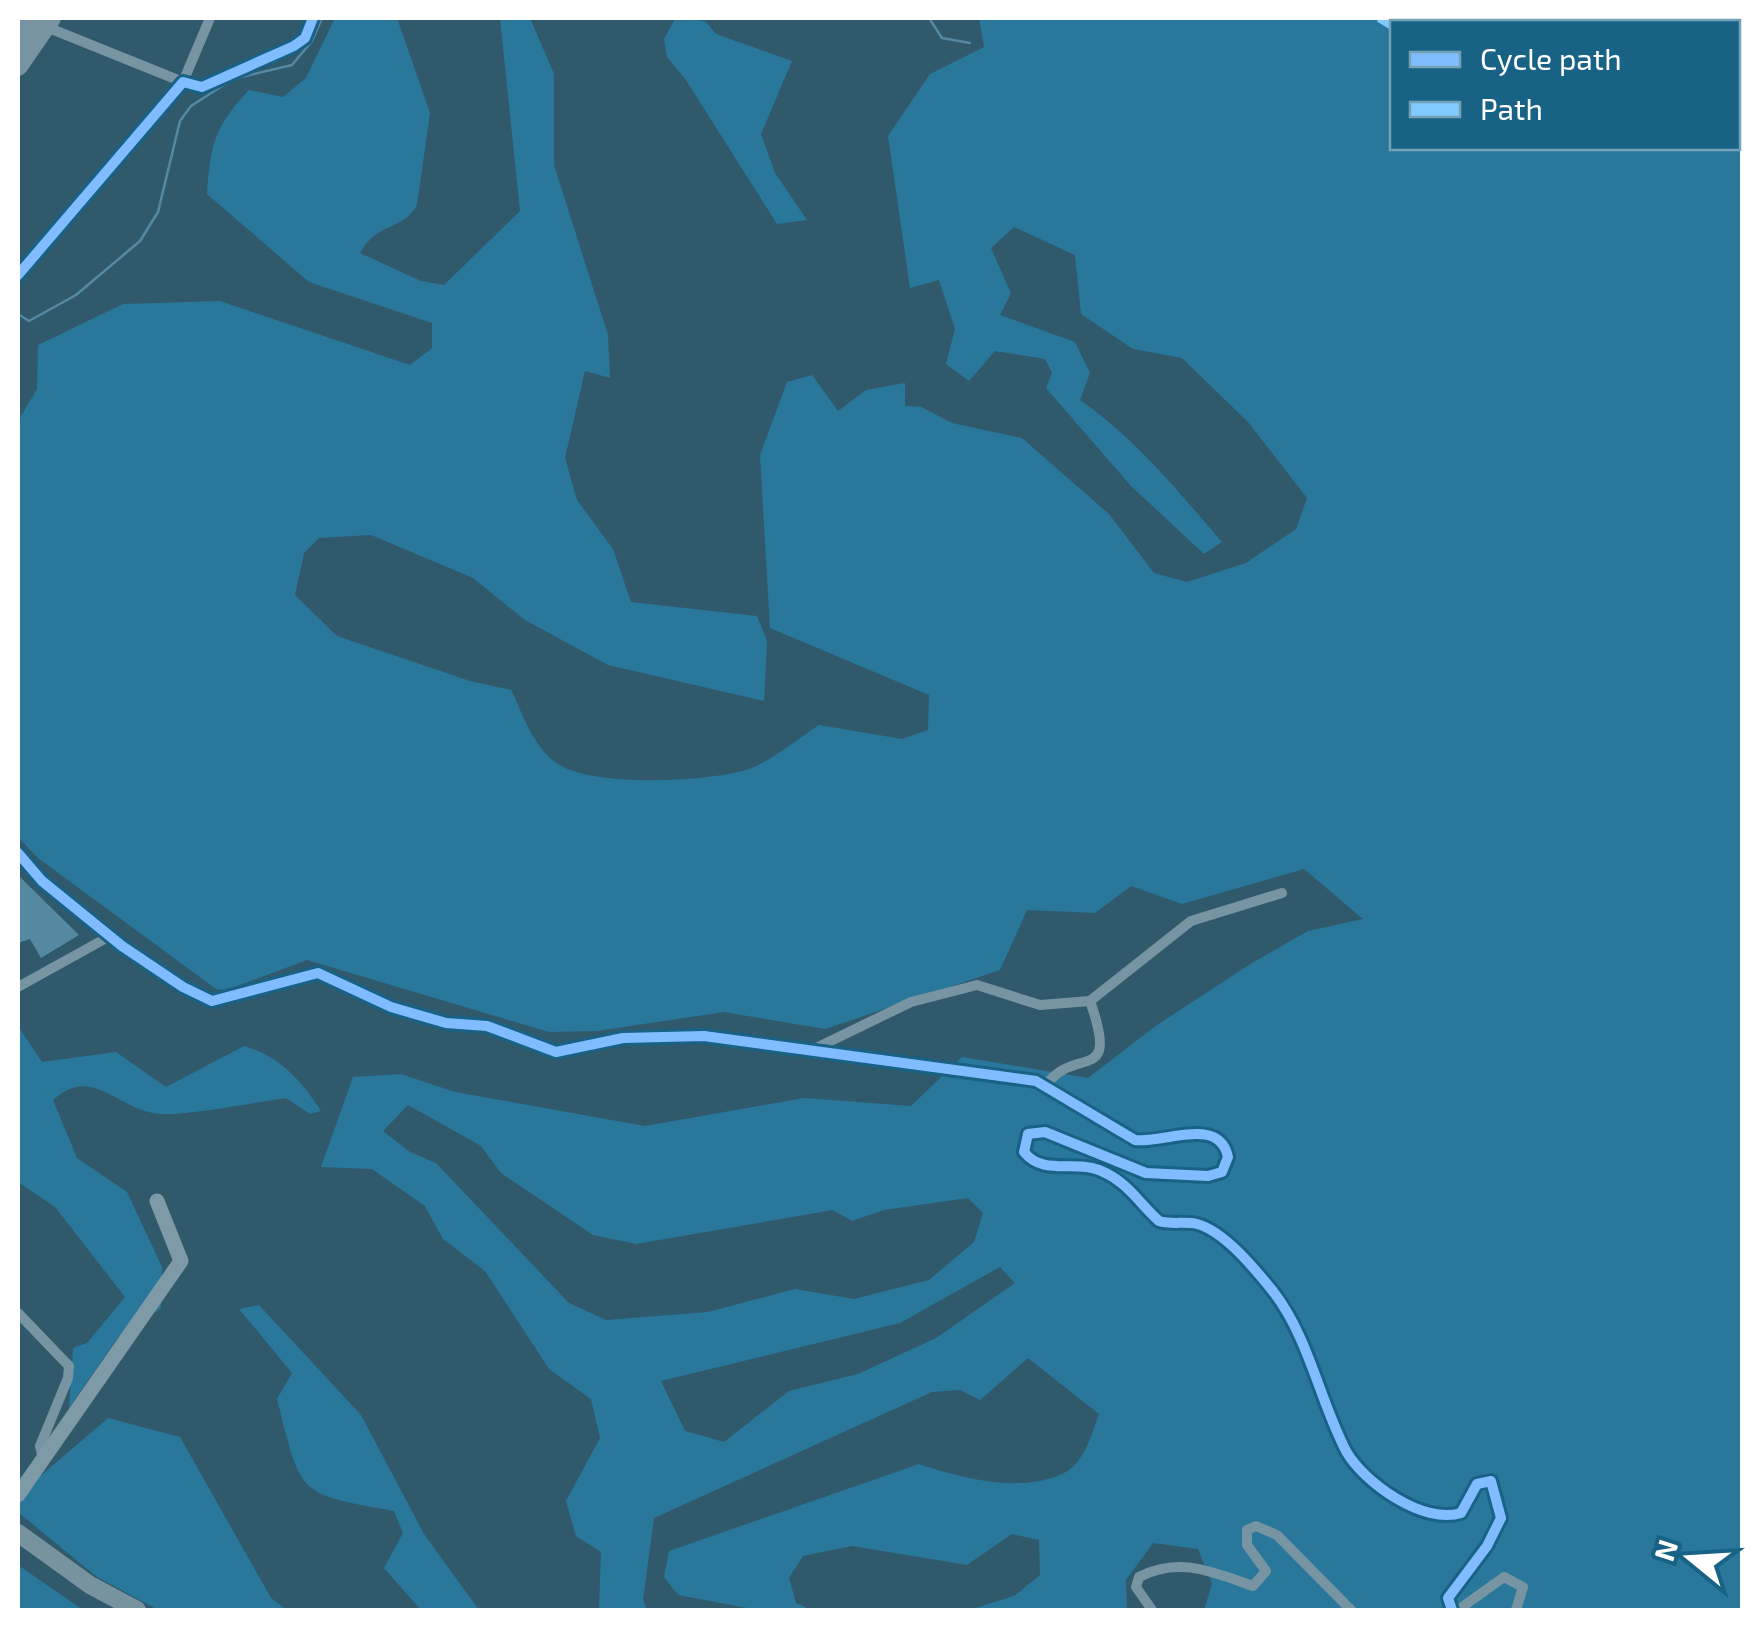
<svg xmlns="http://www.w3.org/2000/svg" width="1760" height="1628" font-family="'Exo 2',sans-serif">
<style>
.green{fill:#29789c;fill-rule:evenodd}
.water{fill:#5589a2}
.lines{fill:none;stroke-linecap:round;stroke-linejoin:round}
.stream{stroke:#5589a2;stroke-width:2.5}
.street{stroke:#7794a2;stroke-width:10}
.secondary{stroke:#7e9aa7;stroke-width:15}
.primary{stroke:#76939f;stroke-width:18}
.highway{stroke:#7894a2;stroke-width:20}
.quiet{stroke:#80caff;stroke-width:8;stroke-dasharray:15 8;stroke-linecap:butt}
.cycleway-casing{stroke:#186285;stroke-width:16}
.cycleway{stroke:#80bcff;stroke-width:10}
</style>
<rect width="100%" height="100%" fill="#30596c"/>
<g class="green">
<path d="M 335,18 L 397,18 L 430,113 L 417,205 C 403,231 378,221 360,253 L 421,281 L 444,285 L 520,211 L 500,18 L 530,18 L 554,74 L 554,165 L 608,335 L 610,378 L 585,371 L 565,458 L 577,500 L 613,549 L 631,602 L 757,616 L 767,641 L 764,701 L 608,665 L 525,620 L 473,578 L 371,535 L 319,538 L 304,553 L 295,595 L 337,636 L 470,681 L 511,690 C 523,714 532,745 555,762 C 589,788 706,782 746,770 C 771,762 797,739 819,725 L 902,739 L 928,730 L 929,695 L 770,628 L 760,455 L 787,382 L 812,375 L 838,411 L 866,390 L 905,383 L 905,406 L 921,407 L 952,423 L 1022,438 L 1109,514 L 1154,573 L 1187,582 L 1246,563 L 1296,529 L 1307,498 L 1248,422 L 1182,358 L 1133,349 L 1081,314 L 1075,255 L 1014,227 L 991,248 L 1011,293 L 1000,315 L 1075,342 L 1090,373 L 1080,400 C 1137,440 1177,490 1222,542 L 1204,554 L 1131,486 L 1046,388 L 1052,373 L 1045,359 L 995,351 L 969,381 L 946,364 L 955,329 L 939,280 L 910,288 L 888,136 L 930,74 L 984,47 L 979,18 L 1742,18 L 1742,1610 L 1204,1610 L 1212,1584 L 1198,1549 L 1153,1543 L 1126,1580 L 1127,1608 L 1148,1610 L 969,1610 L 1014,1596 L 1040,1575 L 1039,1540 L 1012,1534 L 967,1565 L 852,1546 L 803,1556 L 789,1578 L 796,1603 L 811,1610 L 758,1610 L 678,1595 L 664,1577 L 669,1551 L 919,1464 C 961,1478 1021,1494 1064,1473 C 1084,1463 1092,1434 1099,1414 L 1028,1358 L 980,1400 L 960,1390 L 932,1392 L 654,1518 L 643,1600 L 647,1610 L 599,1610 L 601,1552 L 576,1536 L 566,1501 L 600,1438 L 591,1399 L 549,1369 L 485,1271 L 443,1239 L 425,1206 L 372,1169 L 321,1167 L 353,1077 L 401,1074 L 455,1092 L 645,1126 L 804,1098 L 911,1106 L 962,1057 L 1088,1078 L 1157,1025 L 1252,963 L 1308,931 L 1363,919 L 1304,869 L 1182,904 L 1131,886 L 1095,913 L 1027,910 L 1000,970 L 825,1029 L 724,1012 L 597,1031 L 549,1032 L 307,960 L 226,990 L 216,989 L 38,858 L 18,837 L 18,421 L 37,389 L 38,345 L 123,304 L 220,301 L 410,365 L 432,348 L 432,323 L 309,282 L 207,194 C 210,145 215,126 249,90 L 283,97 L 306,78 ZM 1392,22 L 1738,22 L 1738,148 L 1392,148 ZM 408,1105 L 481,1146 L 501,1173 L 593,1235 L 636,1244 L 833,1210 L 852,1221 L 884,1210 L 968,1198 L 983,1213 L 974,1242 L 929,1280 L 854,1299 L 795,1289 L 708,1312 L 606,1320 L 569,1303 L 436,1163 L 410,1152 L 383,1131 ZM 1000,1267 L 1015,1283 L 936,1338 L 858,1374 L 789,1391 L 724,1442 L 685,1431 L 661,1381 L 900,1323 Z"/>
<path d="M 691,18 L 706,22 L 716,34 L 792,61 L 761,134 L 775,173 L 807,220 L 777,224 L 686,80 L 667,57 L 664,39 L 675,19 Z"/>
<path d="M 18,1026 L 42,1062 L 116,1052 L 166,1087 L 244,1046 C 279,1056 301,1080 321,1111 L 310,1114 L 286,1098 C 255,1102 180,1118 153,1113 C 113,1105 91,1066 53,1100 L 77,1158 L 127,1192 L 162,1267 L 161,1308 L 119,1336 L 69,1408 L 73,1348 L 87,1343 L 125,1297 L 55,1207 L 18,1182 Z"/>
<path d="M 259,1305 L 361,1415 L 424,1534 L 479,1610 L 421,1610 L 384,1568 L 403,1533 L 394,1511 C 295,1493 302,1496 277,1399 L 292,1373 L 239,1309 Z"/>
<path d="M 108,1418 L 180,1437 L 271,1598 L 287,1610 L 158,1610 L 97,1577 L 18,1512 L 18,1474 L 30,1485 Z"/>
<path d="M 18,1565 L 83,1610 L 18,1610 Z"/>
</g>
<path class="water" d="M 18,875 L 79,935 L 41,958 L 30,939 L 18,943 Z"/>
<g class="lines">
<g class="stream">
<path d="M 929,18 L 942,38 L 970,43"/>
<path d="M 18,314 L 29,321 L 76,295 L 140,241 L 158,212 L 180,121 L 191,106 L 233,79 L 292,65 L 312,41 L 322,18"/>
</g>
<g class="street">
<path d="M 44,26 L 183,82 L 210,18"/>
<path d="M 18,275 L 183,82 L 202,87 L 294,46 L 305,38 L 313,18"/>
<path d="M 18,853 L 42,881 L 122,946 L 183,987 L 212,1001 L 318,973 L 391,1007 L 446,1023 L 487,1026 L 556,1052 L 623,1038 L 704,1036 L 1036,1081 L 1135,1140 C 1164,1144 1219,1115 1228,1157 L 1222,1172 L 1208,1176 L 1146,1173 L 1045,1132 L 1028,1134 L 1024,1152 C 1043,1176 1074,1160 1099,1170 C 1127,1181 1138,1202 1159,1221 C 1172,1225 1185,1221 1197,1224 C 1224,1231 1255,1269 1272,1290 C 1309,1337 1319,1399 1346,1451 C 1364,1483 1424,1525 1461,1513 L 1477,1484 L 1491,1481 L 1501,1518 L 1487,1546 L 1448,1598 L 1452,1610"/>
<path d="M 18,987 L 110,936"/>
<path d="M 812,1050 L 911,1002 L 977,985 L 1040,1005 L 1090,1001 L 1191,921 L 1282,893"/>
<path d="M 1047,1084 C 1076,1045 1120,1086 1090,1001"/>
<path d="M 18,1313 L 69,1366 L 68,1378 L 40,1446 L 43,1459"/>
<path d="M 1152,1610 L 1136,1587 L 1139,1577 C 1179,1556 1213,1572 1253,1586 L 1266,1571 L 1247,1545 L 1247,1530 L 1256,1526 L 1277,1535 L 1351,1610"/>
<path d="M 1458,1610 L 1504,1577 L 1523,1587 L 1516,1610"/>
</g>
<path class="secondary" d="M 18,1495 L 181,1261 L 157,1201"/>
<path class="primary" d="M 18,1533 L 90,1585 L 137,1610"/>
<g class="highway">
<path d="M 18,38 L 33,18"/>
<path d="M 18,66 L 51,18"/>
</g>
<g class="quiet">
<path d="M 1379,18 L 1392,26"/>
<path d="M 1631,18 L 1641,22"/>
<path d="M 1738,94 L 1742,101"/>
</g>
<defs>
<g id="cycleway">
<path d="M 18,275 L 183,82 L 202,87 L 294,46 L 305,38 L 313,18"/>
<path d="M 18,853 L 42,881 L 122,946 L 183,987 L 212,1001 L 318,973 L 391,1007 L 446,1023 L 487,1026 L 556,1052 L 623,1038 L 704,1036 L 1036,1081 L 1135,1140 C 1164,1144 1219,1115 1228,1157 L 1222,1172 L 1208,1176 L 1146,1173 L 1045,1132 L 1028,1134 L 1024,1152 C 1043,1176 1074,1160 1099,1170 C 1127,1181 1138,1202 1159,1221 C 1172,1225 1185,1221 1197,1224 C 1224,1231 1255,1269 1272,1290 C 1309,1337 1319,1399 1346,1451 C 1364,1483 1424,1525 1461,1513 L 1477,1484 L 1491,1481 L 1501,1518 L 1487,1546 L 1448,1598 L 1452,1610"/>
</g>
</defs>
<use href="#cycleway" class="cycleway-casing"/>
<use href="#cycleway" class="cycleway"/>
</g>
<rect width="1760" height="1628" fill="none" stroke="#ffffff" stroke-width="40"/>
<rect x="1390" y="20" width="350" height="130" fill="#186285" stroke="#74a1b6" stroke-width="2.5"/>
<rect x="1410" y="52" width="50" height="15" fill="#80bcff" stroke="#74a1b6" stroke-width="2.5"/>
<text x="1480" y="70" font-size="30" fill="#ffffff">Cycle path</text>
<rect x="1410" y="102" width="50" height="15" fill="#80caff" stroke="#74a1b6" stroke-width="2.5"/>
<text x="1480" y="120" font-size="30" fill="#ffffff">Path</text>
<g transform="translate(1690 1558) rotate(288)" stroke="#186285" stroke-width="8" paint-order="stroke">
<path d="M0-8L18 38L0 25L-18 38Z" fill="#ffffff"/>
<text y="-15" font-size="28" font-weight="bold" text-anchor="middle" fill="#ffffff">N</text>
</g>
</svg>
